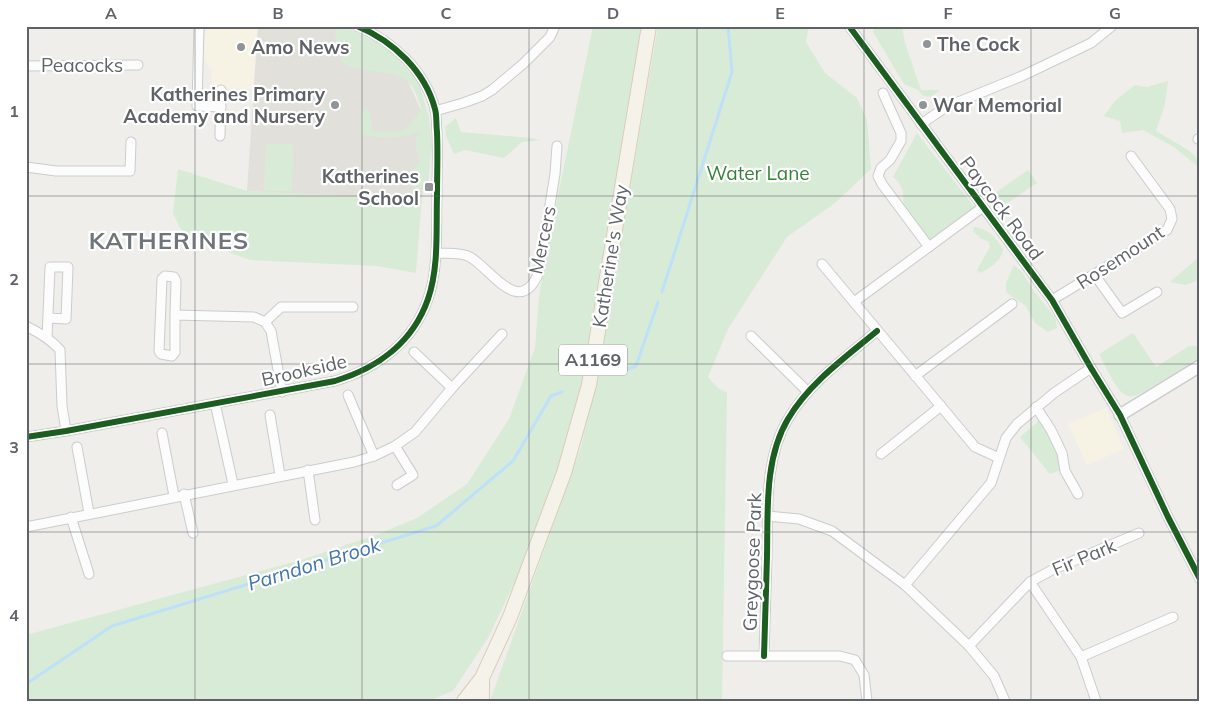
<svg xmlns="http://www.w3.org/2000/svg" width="1226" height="727" font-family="Mulish,sans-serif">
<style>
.commercial{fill:#f7f3e4}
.education{fill:#e2e0da}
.green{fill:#d8ebd6}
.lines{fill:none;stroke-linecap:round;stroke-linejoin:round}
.stream{stroke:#bfe0f9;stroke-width:3}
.minor-casing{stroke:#cbcccc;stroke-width:11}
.tertiary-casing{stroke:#cbcccc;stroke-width:14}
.primary-casing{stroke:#d7ceb8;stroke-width:16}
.minor{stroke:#fdfcfc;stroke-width:9}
.tertiary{stroke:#fdfcfc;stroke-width:11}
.primary{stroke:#f4f2e9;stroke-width:14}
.cycleway-casing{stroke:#fff;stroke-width:9}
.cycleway{stroke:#1b5e20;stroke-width:6}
.grid{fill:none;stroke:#5f6368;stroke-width:1;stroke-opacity:0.55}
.poi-dot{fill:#919496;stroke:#fff;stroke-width:2}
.labels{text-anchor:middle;stroke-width:4.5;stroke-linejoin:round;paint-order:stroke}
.shield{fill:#fff;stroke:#8f9295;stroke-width:1}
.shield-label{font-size:18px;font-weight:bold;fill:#5f6368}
.poi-label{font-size:19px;font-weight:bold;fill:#5f6368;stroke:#fff;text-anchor:start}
.street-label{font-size:19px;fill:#5f6368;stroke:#fff}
.park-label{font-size:19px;fill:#348238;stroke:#fff}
.water-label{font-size:20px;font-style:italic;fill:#4174aa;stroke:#fff}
.district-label{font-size:24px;font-weight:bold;letter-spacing:1px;fill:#70757a;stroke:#fff}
.neatline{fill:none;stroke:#5f6368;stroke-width:2}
.grid-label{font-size:16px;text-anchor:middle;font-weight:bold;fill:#5f6368}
</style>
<rect width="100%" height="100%" fill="#efeeea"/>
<g class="commercial">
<path d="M 208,26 L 258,26 L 253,89 L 225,88 L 225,86 L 211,84 L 212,69 L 206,64 L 203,56 L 204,39 Z"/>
<path d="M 1106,408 L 1124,449 L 1087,465 L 1068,424 Z"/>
</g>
<path class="education" d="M 258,26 L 316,26 L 345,30 L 403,69 L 425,120 L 429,170 L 422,197 L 340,196 L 247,191 Z"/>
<g class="green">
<path d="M 338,26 L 344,26 L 376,42 L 391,52 L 419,83 L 429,117 L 432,144 L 427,193 L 411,186 L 409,181 L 409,173 C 429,158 413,155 416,139 C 417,136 419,134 420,131 C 402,140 381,137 361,135 L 361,116 L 365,108 L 370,112 L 373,132 C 402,133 407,135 421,107 C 417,97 415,87 406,80 C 389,67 351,75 341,60 C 339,56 337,49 336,45 C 335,39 334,31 338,26 Z"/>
<path d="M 593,26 L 645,26 L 601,313 L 556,495 L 488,638 L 453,691 L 428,701 L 26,701 L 26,635 L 301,560 L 376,535 L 417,518 L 467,484 L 509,419 L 535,348 L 539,296 L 551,229 Z"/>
<path d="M 658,26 L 809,26 L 806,42 L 825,73 L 857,98 L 867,120 L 871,169 L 835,203 L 787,237 L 728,329 L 708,377 L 719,389 L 727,392 L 722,701 L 490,701 L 581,447 L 597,378 Z"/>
<path d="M 876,26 L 902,26 L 905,43 L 921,90 L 940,90 L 931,97 L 923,96 L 918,90 L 904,84 L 873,32 Z"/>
<path d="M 1168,81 L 1165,104 L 1156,131 L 1188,150 L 1200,161 L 1200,168 L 1174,147 L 1143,130 L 1122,133 L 1120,121 L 1104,116 L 1115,101 L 1135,85 L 1147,87 Z"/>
<path d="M 456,118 L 461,132 L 531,138 L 541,140 L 522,142 L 504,158 L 465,150 L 454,154 L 446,136 L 445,127 Z"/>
<path d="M 917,133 L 975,208 L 929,240 L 903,207 C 904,192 904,187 893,177 Z"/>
<path d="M 266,144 L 293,144 L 292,191 L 264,191 Z"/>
<path d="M 178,169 L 247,191 L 340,196 L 422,197 L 416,273 L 377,266 L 251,260 L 193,240 L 180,228 L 173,213 Z"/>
<path d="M 1028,170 L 1037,183 L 1003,206 L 995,193 Z"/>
<path d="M 974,227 C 987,228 996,237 1003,249 C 1003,259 990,268 981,273 L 977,270 L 990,247 L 989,242 L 980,238 L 973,231 Z"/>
<path d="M 1200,256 L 1200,279 L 1186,285 L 1170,282 Z"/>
<path d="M 1014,265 L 1022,272 L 1034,291 L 1055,317 L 1057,328 L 1048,332 L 1035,323 L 1026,306 L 1006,292 L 1006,283 Z"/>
<path d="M 1133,333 L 1156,367 L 1189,346 L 1199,346 L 1200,358 L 1143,392 C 1138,394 1133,398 1128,396 C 1117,394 1105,364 1099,354 Z"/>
<path d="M 1040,420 L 1062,453 L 1063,469 L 1050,474 L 1020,437 Z"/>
</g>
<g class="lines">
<g class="stream">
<path d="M 662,292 L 732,72 L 728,26"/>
<path d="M 622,371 L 636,366 L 658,302"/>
<path d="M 26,684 L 112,626 L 436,526 L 513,461 L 551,396 L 562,392"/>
</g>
<defs>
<g id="minor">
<path d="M 199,26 L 197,106 L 221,107"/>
<path d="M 849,26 L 1052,300 L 1091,368 L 1120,415 L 1168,517 L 1200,579"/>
<path d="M 26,66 L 138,65"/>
<path d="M 883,93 L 901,133 L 901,141 L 890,160 L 881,168 L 878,176 L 882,184 L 929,247"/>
<path d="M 435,111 L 463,103 L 482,96 L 492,90 L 523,64 L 550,37 L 555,26"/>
<path d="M 921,124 L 946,107 L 1022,76 L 1091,43 L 1112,26"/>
<path d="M 220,136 L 221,90"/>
<path d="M 1198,139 L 1200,139"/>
<path d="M 26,167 L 56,171 L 130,171 L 131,142"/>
<path d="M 436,253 C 446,254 461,252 470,257 C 491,269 520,319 539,272 L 555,174 L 557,146"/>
<path d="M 822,264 L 975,447 L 999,458"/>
<path d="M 1094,274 L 1122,313 L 1157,292"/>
<path d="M 1052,300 L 1167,230 L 1172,219 L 1170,209 L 1131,156"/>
<path d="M 854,302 L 983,207"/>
<path d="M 175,315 L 175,352 L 172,356 L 161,354 L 159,351 L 162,279 L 165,276 L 174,277 L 176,281 L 175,315 L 254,317 L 265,322 L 271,331 L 282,392"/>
<path d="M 265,322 L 281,307 L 353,307"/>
<path d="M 26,326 C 38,332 51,339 60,350 L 62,406 L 66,431"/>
<path d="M 751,336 L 808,392"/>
<path d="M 47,338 L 50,267 L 68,267 L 66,319 L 48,318"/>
<path d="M 414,352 L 452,388"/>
<path d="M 915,376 L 1012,304"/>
<path d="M 348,395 L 374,456"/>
<path d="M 215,403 L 233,484"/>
<path d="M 1036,407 L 1051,430 L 1062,453 L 1065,471 L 1078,494"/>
<path d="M 270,415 L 280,475"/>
<path d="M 162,433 L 174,496"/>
<path d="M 26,437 L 66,431 L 335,381 C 378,368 413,342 428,299 C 439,267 436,230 437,197 C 437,175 438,153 437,132 C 436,124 437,116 435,109 C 425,71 393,41 357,26"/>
<path d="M 395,446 L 413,475 L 397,485"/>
<path d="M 77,447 L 89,513"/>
<path d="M 881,454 L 941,406"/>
<path d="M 308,470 L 315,520"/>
<path d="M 184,494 L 193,533"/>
<path d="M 767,516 L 799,519 L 832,531 L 905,585 L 969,646 L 994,676 L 1005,701"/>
<path d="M 71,517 L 89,574"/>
<path d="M 26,527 L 354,462 L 374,456 L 395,446 L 415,432 L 452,388 L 502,334"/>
<path d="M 1030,582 L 1081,657 L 1096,701"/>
<path d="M 905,585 L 991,483 L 1006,438 L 1017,424 L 1054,393 L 1091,368"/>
<path d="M 969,646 L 1030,582 L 1052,570 L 1139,533"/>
<path d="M 727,656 L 840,656 L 855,660 L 864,675 L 867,701"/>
<path d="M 764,656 C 765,623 766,590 767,557 C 768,512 764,459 788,419 C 809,383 846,357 877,331"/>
<path d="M 1081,657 L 1173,617"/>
</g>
<path id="tertiary" d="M 1120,415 L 1200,366"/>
<g id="primary">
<path d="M 464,701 L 482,678 L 510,617 L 564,473 L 589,385 L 649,26"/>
<path d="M 482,701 L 482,678"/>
</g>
</defs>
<use href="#minor" class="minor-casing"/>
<use href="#tertiary" class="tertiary-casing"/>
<use href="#primary" class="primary-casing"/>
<use href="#minor" class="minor"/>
<use href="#tertiary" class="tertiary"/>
<use href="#primary" class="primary"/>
<defs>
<g id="cycleway">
<path d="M 849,26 L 1052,300 L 1091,368 L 1120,415 L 1168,517 L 1200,579"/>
<path d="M 26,437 L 66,431 L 335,381 C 378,368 413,342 428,299 C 439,267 436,230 437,197 C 437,175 438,153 437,132 C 436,124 437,116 435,109 C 425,71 393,41 357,26"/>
<path d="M 764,656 C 765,623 766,590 767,557 C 768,512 764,459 788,419 C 809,383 846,357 877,331"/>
</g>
</defs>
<use href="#cycleway" class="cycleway-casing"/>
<use href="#cycleway" class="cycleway"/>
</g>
<path class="grid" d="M 195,26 L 195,701M 362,26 L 362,701M 529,26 L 529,701M 697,26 L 697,701M 864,26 L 864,701M 1031,26 L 1031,701M 26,196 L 1200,196M 26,364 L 1200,364M 26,532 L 1200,532"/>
<g class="poi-dot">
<circle cx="927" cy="44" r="5"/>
<circle cx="241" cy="47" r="5"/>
<circle cx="335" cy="105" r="5"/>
<circle cx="923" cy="105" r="5"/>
<rect x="424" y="182" width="10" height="10" rx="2.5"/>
</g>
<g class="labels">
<rect class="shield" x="559" y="344.5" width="68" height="31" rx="4"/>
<g class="shield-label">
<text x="593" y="366">A1169</text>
</g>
<g class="poi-label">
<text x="937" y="51">The Cock</text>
<text x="251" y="54">Amo News</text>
<text x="325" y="101" text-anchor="end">Katherines Primary<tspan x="325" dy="22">Academy and Nursery</tspan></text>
<text x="933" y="112">War Memorial</text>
<text x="419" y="183" text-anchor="end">Katherines<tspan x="419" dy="22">School</tspan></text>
</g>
<g class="street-label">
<text x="82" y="72">Peacocks</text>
<text transform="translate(1002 208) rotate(53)" y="7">Paycock Road</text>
<text transform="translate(542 240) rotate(-78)" y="7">Mercers</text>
<text transform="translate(610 256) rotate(-81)" y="7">Katherine's Way</text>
<text transform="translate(1120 257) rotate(-33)" y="7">Rosemount</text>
<text transform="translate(304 370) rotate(-13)" y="7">Brookside</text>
<text transform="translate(1084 557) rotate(-23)" y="7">Fir Park</text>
<text transform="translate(752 562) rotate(-88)" y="7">Greygoose Park</text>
</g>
<g class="park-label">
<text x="758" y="180">Water Lane</text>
</g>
<g class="water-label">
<text transform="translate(314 564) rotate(-17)" y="7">Parndon Brook</text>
</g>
<g class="district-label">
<text x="169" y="249">KATHERINES</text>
</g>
</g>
<rect width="1226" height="727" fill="none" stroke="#ffffff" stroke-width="55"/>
<rect x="28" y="28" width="1170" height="672" class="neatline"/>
<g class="grid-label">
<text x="111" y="19">A</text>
<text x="278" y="19">B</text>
<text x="446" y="19">C</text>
<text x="613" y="19">D</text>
<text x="780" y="19">E</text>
<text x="948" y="19">F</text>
<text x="1115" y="19">G</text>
<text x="14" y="117">1</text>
<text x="14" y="285">2</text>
<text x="14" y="453">3</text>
<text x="14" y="621">4</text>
</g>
</svg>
